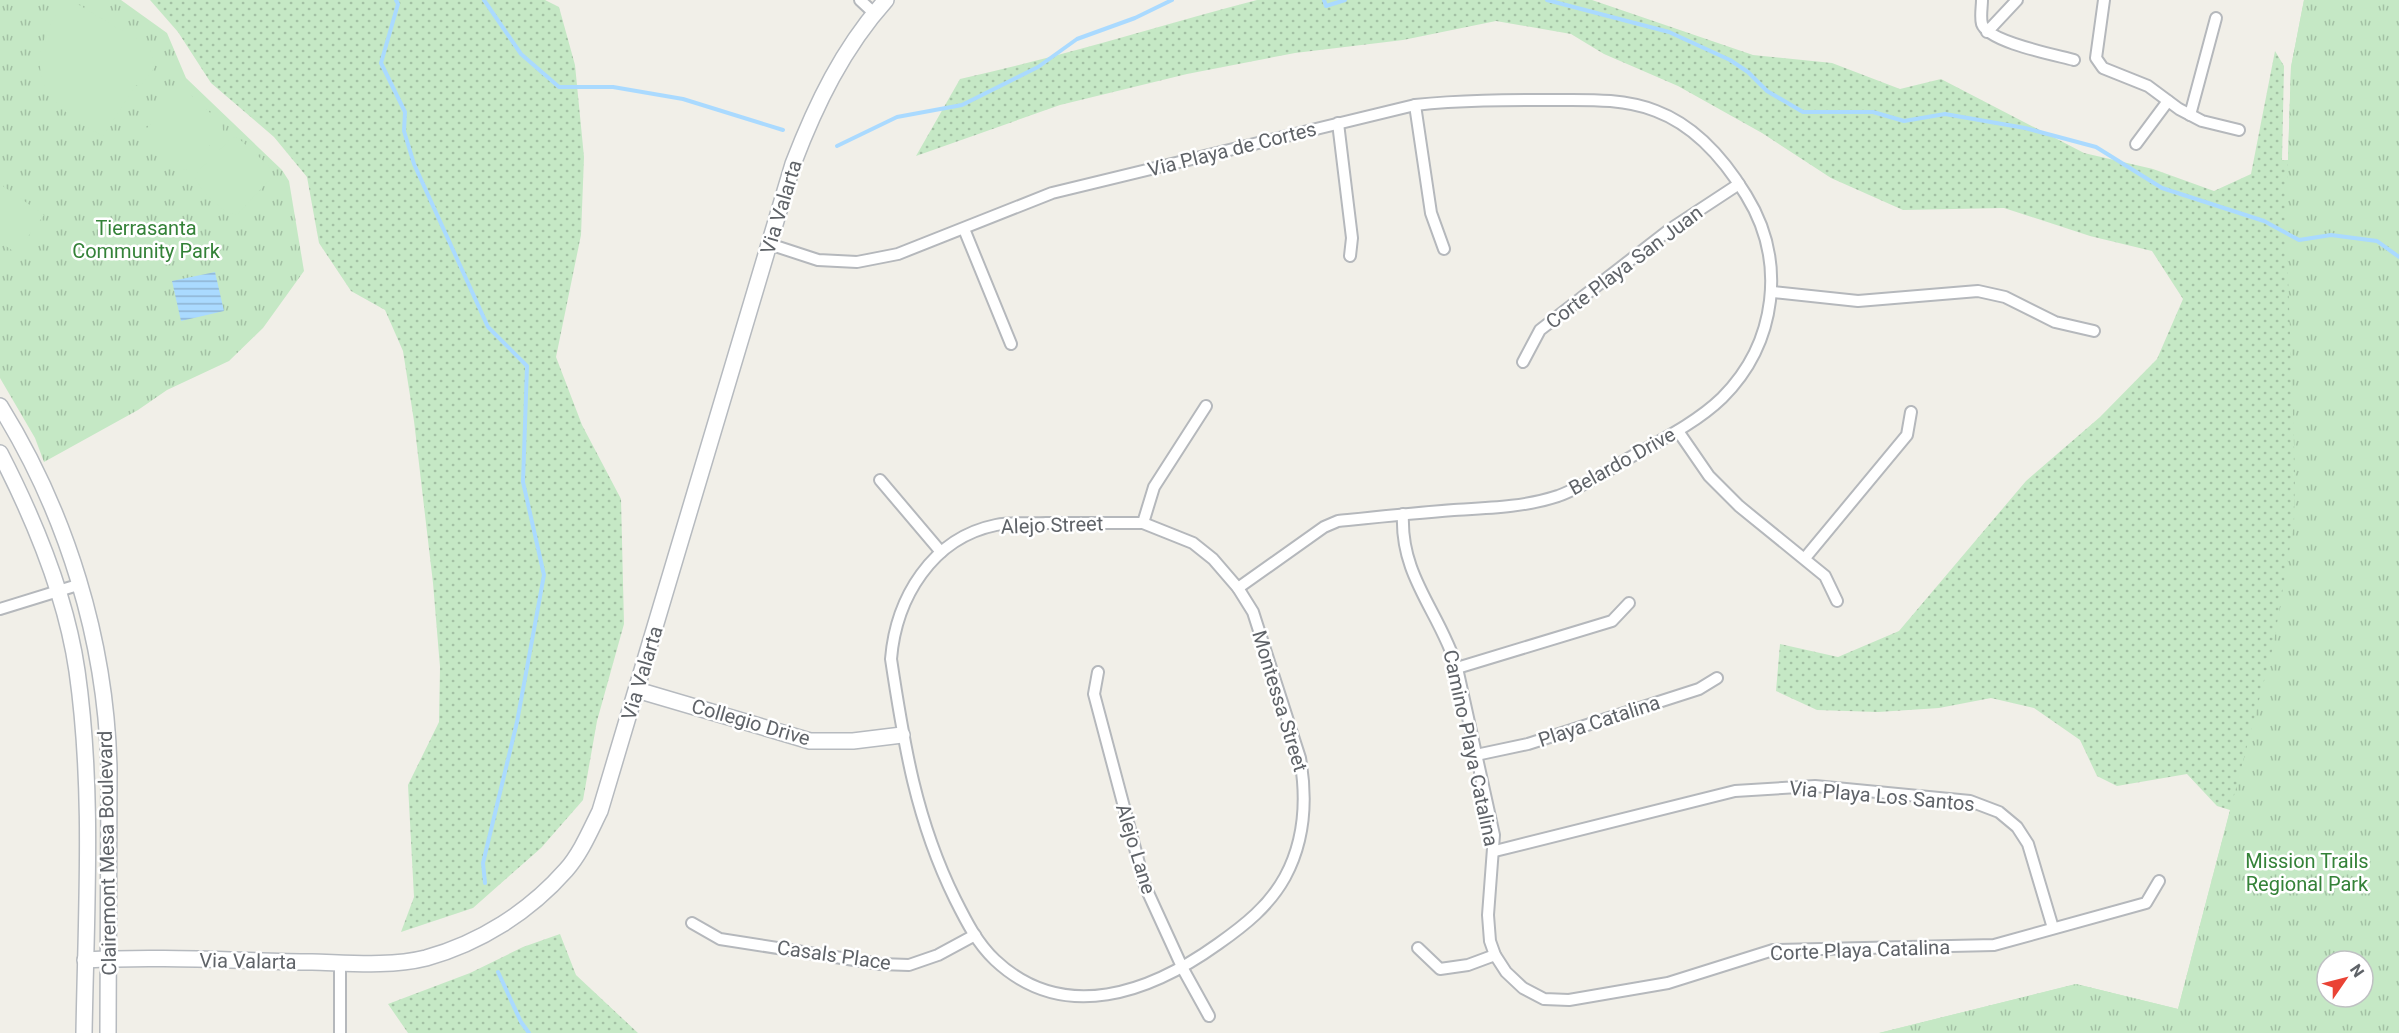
<svg xmlns="http://www.w3.org/2000/svg" width="2399" height="1033" font-family="Roboto,sans-serif">
<style>
.grass{fill:url(#grass-dots);fill-rule:evenodd}
.park{fill:url(#park-tufts);fill-rule:evenodd}
.garden{fill:#c5e8c5}
.water{fill:url(#water-rules)}
.lines{fill:none;stroke-linecap:round;stroke-linejoin:round}
.stream{stroke:#aadaff;stroke-width:4}
.street-casing{stroke:#b5b8bc;stroke-width:14}
.secondary-casing{stroke:#b6babf;stroke-width:18}
.street{stroke:#fff;stroke-width:10}
.secondary{stroke:#fff;stroke-width:15}
.labels{text-anchor:middle;stroke-width:5;stroke-linejoin:round;paint-order:stroke}
.street-label{font-size:20px;fill:#5f6368;stroke:#fff}
.park-label{font-size:20px;fill:#348238;stroke:#fff}
</style>
<defs>
<pattern id="grass-dots" width="8" height="8" patternUnits="userSpaceOnUse" patternTransform="scale(1.5)"><rect width="8" height="8" fill="#c5e8c5"/><path d="M2 2h.1M6 6h.1" fill="none" stroke="#a3c0a4" stroke-width="1.8" stroke-linecap="round"/></pattern>
<pattern id="park-tufts" width="24" height="20" patternUnits="userSpaceOnUse" patternTransform="scale(1.5)"><rect width="24" height="20" fill="#c5e8c5"/><path d="M3 7l-1-3M5 7V3M7 7l1-3M15 17l-1-3M17 17v-4M19 17l1-3" fill="none" stroke="#a3c0a4"/></pattern>
<pattern id="water-rules" width="6" height="5" patternUnits="userSpaceOnUse" patternTransform="scale(1.5)"><rect width="6" height="5" fill="#aadaff"/><path d="M0 2.5h6" fill="none" stroke="#8eb4d2"/></pattern>
</defs>
<rect width="100%" height="100%" fill="#f1efe8"/>
<g class="grass">
<path d="M 150,0 L 545,0 L 559,7 L 575,65 L 584,157 L 581,235 L 556,357 L 582,425 L 621,499 L 624,624 L 597,721 L 583,800 L 541,848 L 473,908 L 401,932 L 414,897 L 408,785 L 439,722 L 440,667 L 433,583 L 414,421 L 403,351 L 385,310 L 351,291 L 319,243 L 307,177 L 274,137 L 211,83 L 178,32 Z"/>
<path d="M 1257,0 L 1592,0 L 1753,55 L 1832,63 L 1900,89 L 1941,79 L 2084,153 L 2153,169 L 2214,191 L 2251,174 L 2275,51 L 2284,66 L 2282,160 L 2288,160 L 2291,67 L 2304,0 L 2399,0 L 2399,1033 L 1879,1033 L 2076,984 L 2178,1009 L 2230,810 L 2217,806 L 2187,774 L 2117,786 L 2097,776 L 2080,740 L 2034,708 L 1991,698 L 1939,708 L 1878,712 L 1817,710 L 1776,691 L 1780,644 L 1838,657 L 1899,631 L 2026,481 L 2100,417 L 2157,359 L 2183,299 L 2152,251 L 2090,236 L 2004,208 L 1903,210 L 1831,178 L 1762,133 L 1678,86 L 1604,54 L 1571,34 L 1496,21 L 1403,40 L 1295,53 L 1187,74 L 1060,105 L 916,156 L 960,79 C 1060,57 1158,26 1257,0 ZM 2327,961 L 2363,961 L 2363,997 L 2327,997 Z"/>
<path d="M 560,934 L 576,975 L 638,1033 L 408,1033 L 388,1004 L 470,973 L 523,947 Z"/>
</g>
<g class="park">
<path d="M 0,0 L 121,0 L 167,33 L 186,78 L 282,170 L 289,181 L 304,271 L 263,328 L 229,361 L 167,390 L 138,410 L 44,462 L 35,438 L 0,378 Z"/>
<path d="M 2304,0 L 2399,0 L 2399,1033 L 1879,1033 L 2076,984 L 2178,1009 L 2273,647 L 2294,523 L 2295,473 L 2286,220 L 2291,67 ZM 2327,961 L 2363,961 L 2363,997 L 2327,997 Z"/>
</g>
<g class="garden">
<path d="M 66,0 L 71,0 L 122,31 L 124,28 L 150,49 L 155,67 L 140,87 L 136,85 L 103,136 C 38,102 19,64 66,0 Z"/>
<path d="M 181,92 L 188,92 L 222,124 L 223,131 L 187,170 L 181,169 L 146,138 L 146,129 Z"/>
<path d="M 237,137 L 272,169 L 272,177 L 237,215 C 223,214 198,190 195,175 L 231,138 Z"/>
<path d="M 0,184 L 44,215 L 16,253 L 0,242 Z"/>
</g>
<path class="water" d="M 215,272 L 224,311 L 181,321 L 172,281 Z"/>
<g class="lines">
<g class="stream">
<path d="M 396,0 L 398,4 L 381,63 L 405,112 L 404,131 L 414,164 L 488,327 L 527,366 L 523,482 L 544,575 L 517,722 L 483,863 L 485,883"/>
<path d="M 484,0 L 521,54 L 559,87 L 613,87 L 683,99 L 783,130"/>
<path d="M 1324,0 L 1326,6 L 1345,0"/>
<path d="M 1547,0 L 1669,32 L 1730,60 L 1748,72 L 1767,91 L 1803,112 L 1873,112 L 1904,121 L 1945,114 L 2025,128 L 2096,147 L 2162,188 L 2264,221 L 2299,240 L 2331,235 L 2377,241 L 2399,257"/>
<path d="M 837,146 L 897,117 L 962,105 L 1038,67 L 1077,39 L 1135,18 L 1172,0"/>
<path d="M 498,972 L 521,1022 L 529,1033"/>
</g>
<defs>
<g id="street">
<path d="M 860,0 L 874,13"/>
<path d="M 1982,0 C 1982,7 1980,17 1982,24 C 1988,42 2056,55 2074,60"/>
<path d="M 2104,0 L 2096,58 L 2103,68 L 2148,86 L 2179,109 L 2202,121 L 2239,130"/>
<path d="M 1987,32 L 2017,0"/>
<path d="M 1415,105 L 1431,213 L 1444,249"/>
<path d="M 2190,115 L 2216,18"/>
<path d="M 1338,123 L 1352,238 L 1350,256"/>
<path d="M 2136,144 L 2168,101"/>
<path d="M 964,229 L 1011,344"/>
<path d="M 769,244 L 818,260 L 857,262 L 898,254 L 1052,193 L 1415,105 C 1461,100 1506,100 1551,100 C 1586,100 1623,98 1656,111 C 1696,126 1724,159 1746,195 C 1787,261 1777,343 1722,398 C 1696,423 1661,440 1629,458 C 1606,471 1583,487 1558,496 C 1525,507 1489,508 1454,510 C 1415,513 1377,517 1338,521 L 1324,527 L 1238,588"/>
<path d="M 1773,292 L 1858,301 L 1978,291 L 2005,297 L 2055,322 L 2094,331"/>
<path d="M 1523,362 L 1540,330 L 1669,230 L 1739,184"/>
<path d="M 1678,431 L 1709,476 L 1739,506 L 1825,576 L 1837,601"/>
<path d="M 880,480 L 941,552"/>
<path d="M 1403,514 C 1400,577 1440,612 1457,668 L 1494,835 L 1488,915 L 1490,941 L 1495,955 L 1506,972 L 1523,988 L 1544,999 L 1569,1000 L 1668,983 L 1773,950 L 1994,945 L 2146,903 L 2159,881"/>
<path d="M 1143,523 L 1193,543 L 1213,559 L 1238,588 L 1253,612 L 1300,758 C 1307,798 1305,840 1285,877 C 1269,906 1245,925 1218,944 C 1151,992 1064,1025 995,960 C 977,943 966,921 955,899 C 916,820 904,745 891,659 C 896,598 932,538 996,525 C 1012,522 1030,524 1046,523 C 1079,523 1111,523 1143,523 Z"/>
<path d="M 1143,523 L 1154,487 L 1206,406"/>
<path d="M 1805,558 L 1907,435 L 1911,412"/>
<path d="M 0,609 L 81,584"/>
<path d="M 1457,668 L 1612,621 L 1629,603"/>
<path d="M 1098,672 L 1094,694 L 1145,886 L 1183,969 L 1209,1016"/>
<path d="M 1476,755 L 1528,744 L 1699,689 L 1717,678"/>
<path d="M 1495,851 L 1735,791 L 1815,786 L 1970,801 L 1999,812 L 2017,827 L 2028,844 L 2053,928"/>
<path d="M 692,923 L 720,939 L 880,964 L 909,965 L 938,955 L 975,935"/>
<path d="M 1418,948 L 1440,969 L 1468,965 L 1495,955"/>
<path d="M 340,963 L 340,1033"/>
</g>
<g id="secondary">
<path d="M 0,406 C 67,514 106,641 109,768 L 108,1033"/>
<path d="M 0,453 C 35,521 66,595 77,671 C 94,790 86,912 84,1033"/>
<path d="M 637,690 L 810,741 L 853,741 L 902,735"/>
<path d="M 85,960 C 161,956 237,961 312,962 C 349,963 390,967 426,958 C 480,943 529,912 566,870 C 581,853 590,831 600,811 L 793,164 C 816,104 843,48 886,0"/>
</g>
</defs>
<use href="#street" class="street-casing"/>
<use href="#secondary" class="secondary-casing"/>
<use href="#street" class="street"/>
<use href="#secondary" class="secondary"/>
</g>
<g class="labels">
<g class="street-label">
<text transform="translate(1232 149) rotate(-14)" y="7">Via Playa de Cortes</text>
<text transform="translate(781 207) rotate(-73)" y="7">Via Valarta</text>
<text transform="translate(1624 267) rotate(-37)" y="7">Corte Playa San Juan</text>
<text transform="translate(1622 461) rotate(-29)" y="7">Belardo Drive</text>
<text transform="translate(1052 525) rotate(-2)" y="7">Alejo Street</text>
<text transform="translate(642 673) rotate(-73)" y="7">Via Valarta</text>
<text transform="translate(1280 701) rotate(73)" y="7">Montessa Street</text>
<text transform="translate(1599 721) rotate(-18)" y="7">Playa Catalina</text>
<text transform="translate(751 722) rotate(16)" y="7">Collegio Drive</text>
<text transform="translate(1471 748) rotate(78)" y="7">Camino Playa Catalina</text>
<text transform="translate(1882 796) rotate(5)" y="7">Via Playa Los Santos</text>
<text transform="translate(1136 849) rotate(73)" y="7">Alejo Lane</text>
<text transform="translate(107 853) rotate(-91)" y="7">Clairemont Mesa Boulevard</text>
<text transform="translate(1860 950) rotate(-2)" y="7">Corte Playa Catalina</text>
<text transform="translate(834 955) rotate(8)" y="7">Casals Place</text>
<text transform="translate(248 961) rotate(1)" y="7">Via Valarta</text>
</g>
<g class="park-label">
<text x="146" y="235">Tierrasanta<tspan x="146" dy="23">Community Park</tspan></text>
<text x="2307" y="868">Mission Trails<tspan x="2307" dy="23">Regional Park</tspan></text>
</g>
</g>
<g transform="translate(2345 979) rotate(55)"><circle r="28" fill="#ffffff" stroke="#bfc1c3" stroke-width="1.5"/>
<path d="M0-4.5L10 22L0 15L-10 22Z" fill="#ea4335"/>
<text y="-9" font-size="16" font-weight="bold" text-anchor="middle" fill="#5f6368">N</text>
</g>
</svg>
